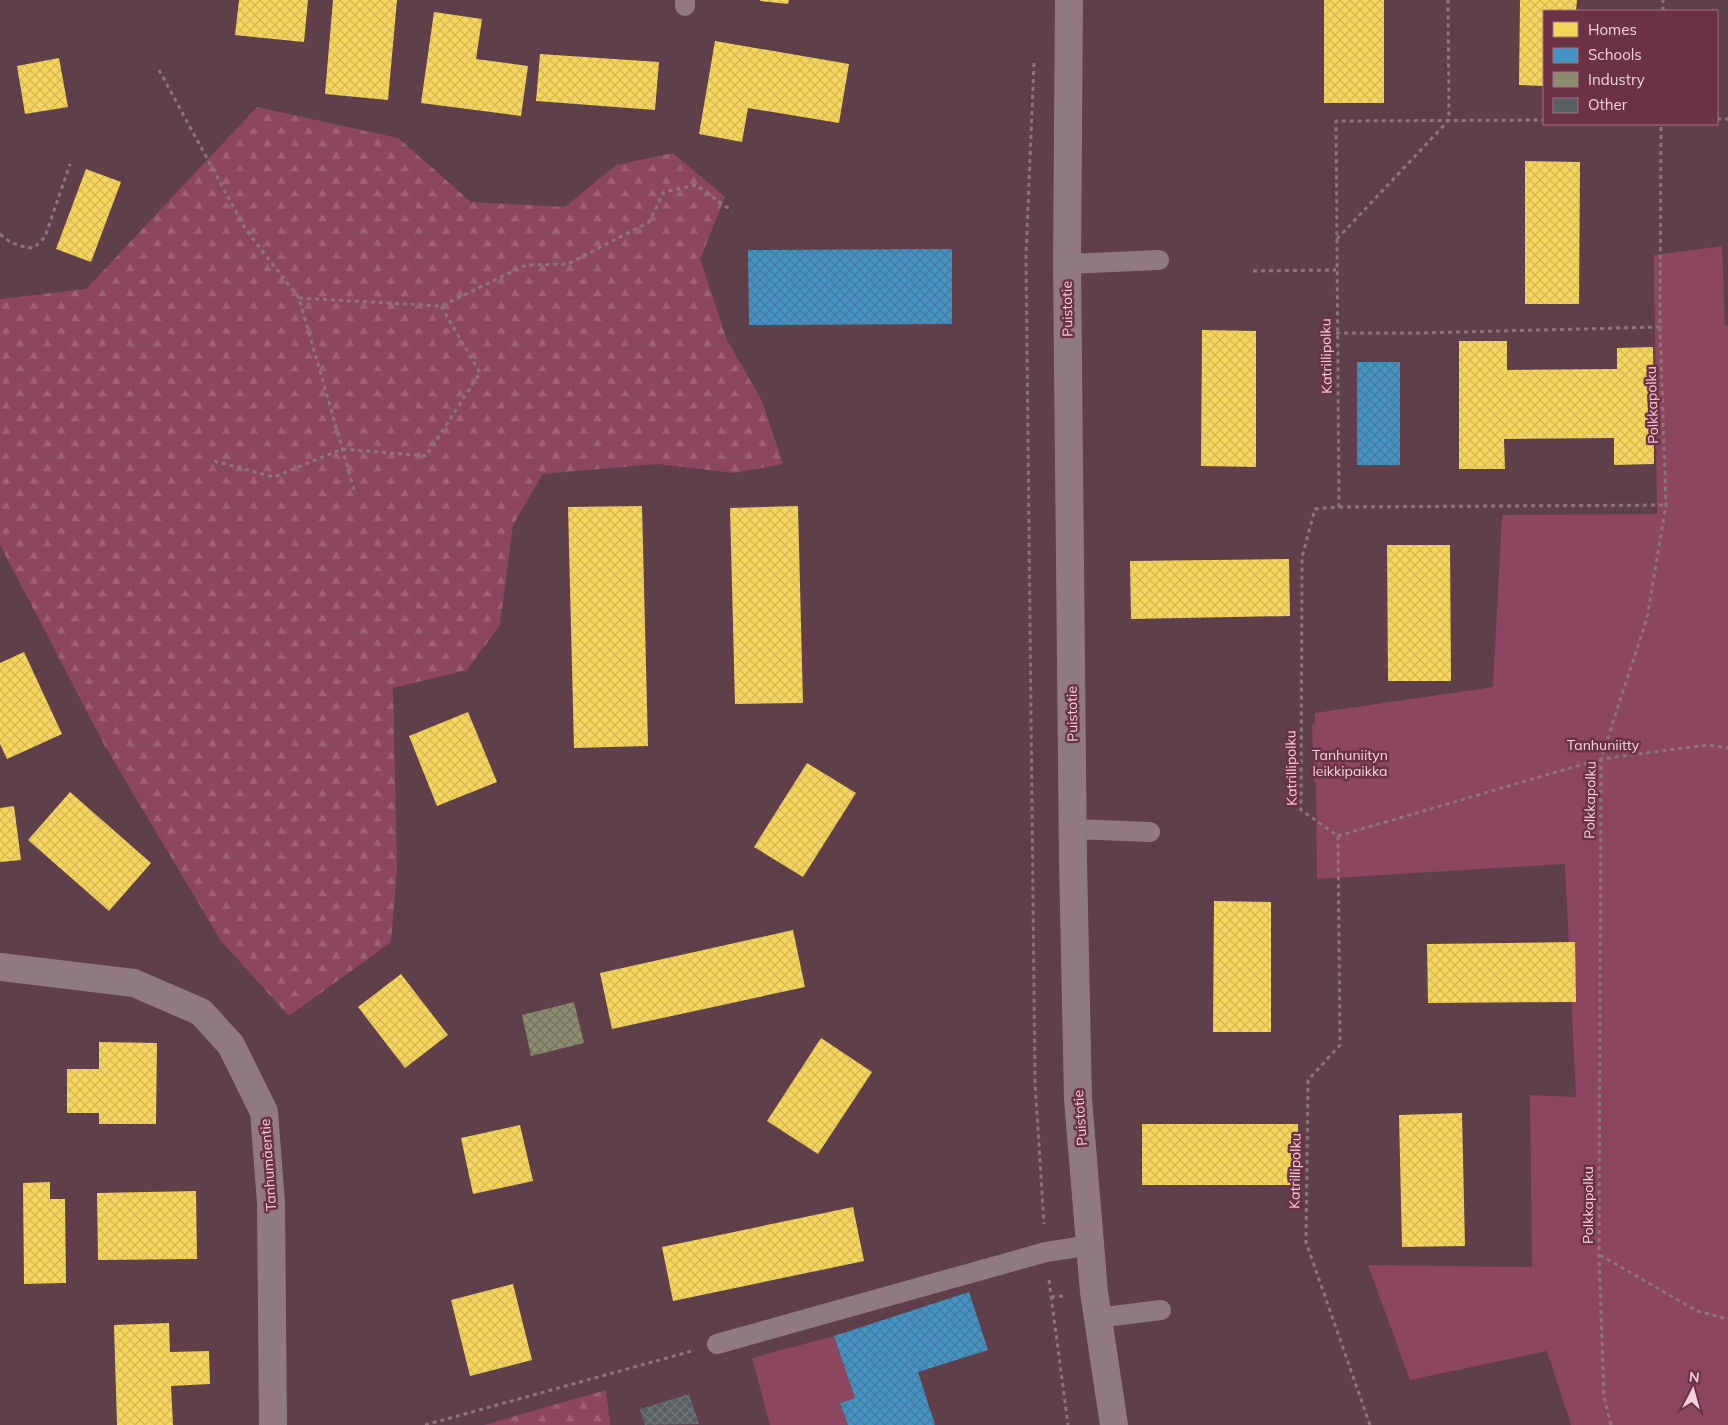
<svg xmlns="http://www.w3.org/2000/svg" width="1728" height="1425" font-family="Mulish,sans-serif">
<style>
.forest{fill:url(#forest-firs)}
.park{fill:#8c465f}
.homes{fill:url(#homes-cross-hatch)}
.schools{fill:url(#schools-cross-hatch)}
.industry{fill:url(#industry-cross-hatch)}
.building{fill:url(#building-cross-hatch)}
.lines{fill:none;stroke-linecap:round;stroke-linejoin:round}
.path{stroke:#8b757c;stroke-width:3;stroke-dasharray:4 4;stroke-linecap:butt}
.service{stroke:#907980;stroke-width:20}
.minor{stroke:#907980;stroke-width:28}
.tertiary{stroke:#907980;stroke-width:28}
.labels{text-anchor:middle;stroke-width:5;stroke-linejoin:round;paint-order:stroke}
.street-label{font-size:14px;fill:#f5d0db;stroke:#6b3246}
.park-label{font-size:14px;fill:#f3d7de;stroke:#6b3246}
</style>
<defs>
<pattern id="forest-firs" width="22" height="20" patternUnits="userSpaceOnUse" patternTransform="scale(1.25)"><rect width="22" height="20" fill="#8c465f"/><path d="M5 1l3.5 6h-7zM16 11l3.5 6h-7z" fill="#9d6075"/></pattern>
<pattern id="homes-cross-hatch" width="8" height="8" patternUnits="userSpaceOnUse" patternTransform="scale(1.25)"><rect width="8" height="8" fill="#f6d55c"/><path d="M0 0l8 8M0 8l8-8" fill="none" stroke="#d4b757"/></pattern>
<pattern id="schools-cross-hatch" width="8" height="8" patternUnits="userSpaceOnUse" patternTransform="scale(1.25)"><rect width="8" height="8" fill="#4393c3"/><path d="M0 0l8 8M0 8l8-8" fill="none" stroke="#457a9c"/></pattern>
<pattern id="industry-cross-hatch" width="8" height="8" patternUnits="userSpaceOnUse" patternTransform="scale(1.25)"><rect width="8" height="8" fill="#8c8c6e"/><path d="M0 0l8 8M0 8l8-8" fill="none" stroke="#75715f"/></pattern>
<pattern id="building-cross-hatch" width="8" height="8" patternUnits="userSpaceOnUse" patternTransform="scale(1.25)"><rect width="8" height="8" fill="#586063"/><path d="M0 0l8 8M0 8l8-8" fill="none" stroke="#717679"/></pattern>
</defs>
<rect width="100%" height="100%" fill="#5e3f4a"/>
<g class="forest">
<path d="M 257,107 L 398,138 L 471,202 L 565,207 L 616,165 L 673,153 L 725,197 L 700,259 L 727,340 L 762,401 L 783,464 L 735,473 L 657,464 L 543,474 L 513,525 L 500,625 L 467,670 L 393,688 L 397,869 L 391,942 L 289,1016 L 221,941 L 106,748 L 0,545 L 0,299 L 86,289 Z"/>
<path d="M 606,1390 L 610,1425 L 484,1425 Z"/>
</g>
<g class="park">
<path d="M 1722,246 L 1725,325 L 1728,325 L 1728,1425 L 1571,1425 L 1547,1351 L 1410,1380 L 1368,1265 L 1532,1267 L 1530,1095 L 1576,1097 L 1565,864 L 1317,879 L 1316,783 L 1314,781 L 1312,725 L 1315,724 L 1315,713 L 1493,687 L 1502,515 L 1657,514 L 1654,255 Z"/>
<path d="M 834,1336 L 855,1398 L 840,1403 L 848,1425 L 770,1425 L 752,1358 Z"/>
</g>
<g class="homes">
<path d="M 239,0 L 308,0 L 304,42 L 235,35 Z"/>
<path d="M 333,0 L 397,0 L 388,100 L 325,94 Z"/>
<path d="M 760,0 L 789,0 L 788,4 L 760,1 Z"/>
<rect x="1324" y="0" width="60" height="103"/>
<path d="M 1520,0 L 1577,0 L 1576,11 L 1544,11 L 1544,86 L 1519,85 Z"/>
<path d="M 434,12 L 482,19 L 476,59 L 528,66 L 521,116 L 421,103 Z"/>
<path d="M 715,41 L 849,64 L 839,123 L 748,108 L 742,142 L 699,134 Z"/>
<path d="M 540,54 L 659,62 L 655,110 L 536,101 Z"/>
<path d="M 59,58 L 68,107 L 25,114 L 17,66 Z"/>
<path d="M 1525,161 L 1580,162 L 1579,304 L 1525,304 Z"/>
<path d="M 86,169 L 121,182 L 91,262 L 56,249 Z"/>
<path d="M 1202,330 L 1256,331 L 1256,467 L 1201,466 Z"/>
<path d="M 1459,341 L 1507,341 L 1507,370 L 1617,369 L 1617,348 L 1653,347 L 1654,464 L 1614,465 L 1614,438 L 1504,439 L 1505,469 L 1459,469 Z"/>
<path d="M 642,506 L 648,746 L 574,748 L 568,507 Z"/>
<path d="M 798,506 L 803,703 L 735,704 L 730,508 Z"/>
<path d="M 1387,545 L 1450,545 L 1451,681 L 1388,681 Z"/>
<path d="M 1289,559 L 1290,616 L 1131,619 L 1130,561 Z"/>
<path d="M 24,652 L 62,734 L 7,759 L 0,744 L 0,663 Z"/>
<path d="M 468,712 L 497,782 L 437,806 L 409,736 Z"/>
<path d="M 807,763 L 856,793 L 803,877 L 754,847 Z"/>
<path d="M 70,792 L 151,863 L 109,911 L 28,840 Z"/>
<path d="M 14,806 L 21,860 L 0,862 L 0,808 Z"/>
<path d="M 1214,901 L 1271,902 L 1271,1032 L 1213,1032 Z"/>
<path d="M 793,930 L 805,987 L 612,1029 L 600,973 Z"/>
<path d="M 1575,942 L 1576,1002 L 1428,1003 L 1427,944 Z"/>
<path d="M 401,974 L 448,1035 L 405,1068 L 358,1007 Z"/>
<path d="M 821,1038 L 872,1072 L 818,1154 L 767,1121 Z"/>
<path d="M 99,1042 L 157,1043 L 156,1124 L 99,1124 L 99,1113 L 67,1113 L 67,1069 L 99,1069 Z"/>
<path d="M 1462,1113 L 1465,1246 L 1402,1247 L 1399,1115 Z"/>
<path d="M 1142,1124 L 1298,1124 L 1299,1185 L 1142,1185 Z"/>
<path d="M 520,1125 L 533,1181 L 473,1194 L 461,1138 Z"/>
<path d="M 50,1182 L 50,1199 L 65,1199 L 66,1283 L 24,1284 L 23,1183 Z"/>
<path d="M 196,1191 L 197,1259 L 98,1260 L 97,1193 Z"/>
<path d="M 853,1207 L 864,1261 L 673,1301 L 662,1247 Z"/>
<path d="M 513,1284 L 532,1360 L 470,1376 L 451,1300 Z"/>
<path d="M 169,1323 L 170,1352 L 209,1351 L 210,1384 L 171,1386 L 173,1425 L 117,1425 L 114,1325 Z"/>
</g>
<g class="schools">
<path d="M 952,249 L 952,324 L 749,325 L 748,250 Z"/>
<rect x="1357" y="362" width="43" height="103"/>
<path d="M 969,1292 L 988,1350 L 918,1372 L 935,1425 L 848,1425 L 840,1403 L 855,1398 L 834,1336 Z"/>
</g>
<path class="industry" d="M 574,1002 L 584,1043 L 531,1056 L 522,1015 Z"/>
<path class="building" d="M 689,1394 L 699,1424 L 645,1425 L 640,1409 Z"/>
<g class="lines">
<g class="path">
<path d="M 1663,11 L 1663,0"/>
<path d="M 1034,63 L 1026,255 L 1035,1082 L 1044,1224"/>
<path d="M 159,70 L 246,230 L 299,298 L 355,493"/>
<path d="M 1717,119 L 1728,119"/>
<path d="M 0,234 C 11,244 20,247 34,248 L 45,237 L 70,164"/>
<path d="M 1337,239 L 1449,120 L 1448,0"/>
<path d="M 1253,271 L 1336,270"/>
<path d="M 299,298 L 441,306 L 526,265 L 568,264 L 649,222 L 664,192 L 696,185 L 732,211"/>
<path d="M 1336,333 L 1419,333 L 1660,327"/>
<path d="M 214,461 L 274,477 L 342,449 L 426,456 L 480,373 L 441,306"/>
<path d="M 1339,507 L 1666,505"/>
<path d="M 1338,836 L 1601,759 L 1707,745 L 1728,748"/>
<path d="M 1600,1255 L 1697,1311 L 1728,1319"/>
<path d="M 1049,1280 L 1068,1425"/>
<path d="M 1051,1297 L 1063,1296"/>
<path d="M 425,1425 L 692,1351"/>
<path d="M 1370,1425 L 1306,1242 L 1308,1080 L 1340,1045 L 1338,836 L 1301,810 L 1302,557 L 1315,509 L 1339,507 L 1336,121 L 1544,120"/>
<path d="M 1611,1425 L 1604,1397 L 1599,1255 L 1601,759 L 1647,618 L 1666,505 L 1660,327 L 1661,124"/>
</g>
<g class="service">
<path d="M 685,6 L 685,0"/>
<path d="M 1067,264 L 1159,260"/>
<path d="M 1074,829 L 1150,832"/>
<path d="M 1097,1318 L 1161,1310"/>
<path d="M 717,1344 L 1046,1252 L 1091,1245"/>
</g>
<path class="minor" d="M 0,967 L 134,983 L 201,1012 L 231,1045 L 264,1112 L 271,1203 L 273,1425"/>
<path class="tertiary" d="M 1069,0 L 1067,264 L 1073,862 L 1078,1099 L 1094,1292 L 1114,1425"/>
</g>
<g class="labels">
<g class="street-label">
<text transform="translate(1067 309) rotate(-91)" y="5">Puistotie</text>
<text transform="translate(1326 356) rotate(-91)" y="5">Katrillipolku</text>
<text transform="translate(1652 405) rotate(-92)" y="5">Polkkapolku</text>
<text transform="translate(1072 714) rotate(-91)" y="5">Puistotie</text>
<text transform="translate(1291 768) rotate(-91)" y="5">Katrillipolku</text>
<text transform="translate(1590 800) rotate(-89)" y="5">Polkkapolku</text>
<text transform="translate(1080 1118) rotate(-94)" y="5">Puistotie</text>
<text transform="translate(268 1165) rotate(-94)" y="5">Tanhumäentie</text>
<text transform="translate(1295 1171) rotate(-89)" y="5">Katrillipolku</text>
<text transform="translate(1588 1205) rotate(-90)" y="5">Polkkapolku</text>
</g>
<g class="park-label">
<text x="1603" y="750">Tanhuniitty</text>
<text x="1350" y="760">Tanhuniityn<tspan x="1350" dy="16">leikkipaikka</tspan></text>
</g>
</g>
<rect x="1543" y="10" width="175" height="115" fill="#6b3246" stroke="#a27182"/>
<rect x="1553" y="22" width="25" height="15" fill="#f6d55c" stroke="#a27182"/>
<text x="1588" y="35" font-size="15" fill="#f5d0db">Homes</text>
<rect x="1553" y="48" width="25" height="15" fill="#4393c3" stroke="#a27182"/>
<text x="1588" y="60" font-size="15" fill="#f5d0db">Schools</text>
<rect x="1553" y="72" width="25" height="15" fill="#8c8c6e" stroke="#a27182"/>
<text x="1588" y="85" font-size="15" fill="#f5d0db">Industry</text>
<rect x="1553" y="98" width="25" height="15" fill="#586063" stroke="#a27182"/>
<text x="1588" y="110" font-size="15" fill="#f5d0db">Other</text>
<g transform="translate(1693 1390) rotate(6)" stroke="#6b3246" stroke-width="4" paint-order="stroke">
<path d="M0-4L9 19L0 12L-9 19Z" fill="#f5d0db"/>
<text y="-8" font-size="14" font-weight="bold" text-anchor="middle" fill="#f5d0db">N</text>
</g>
</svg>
